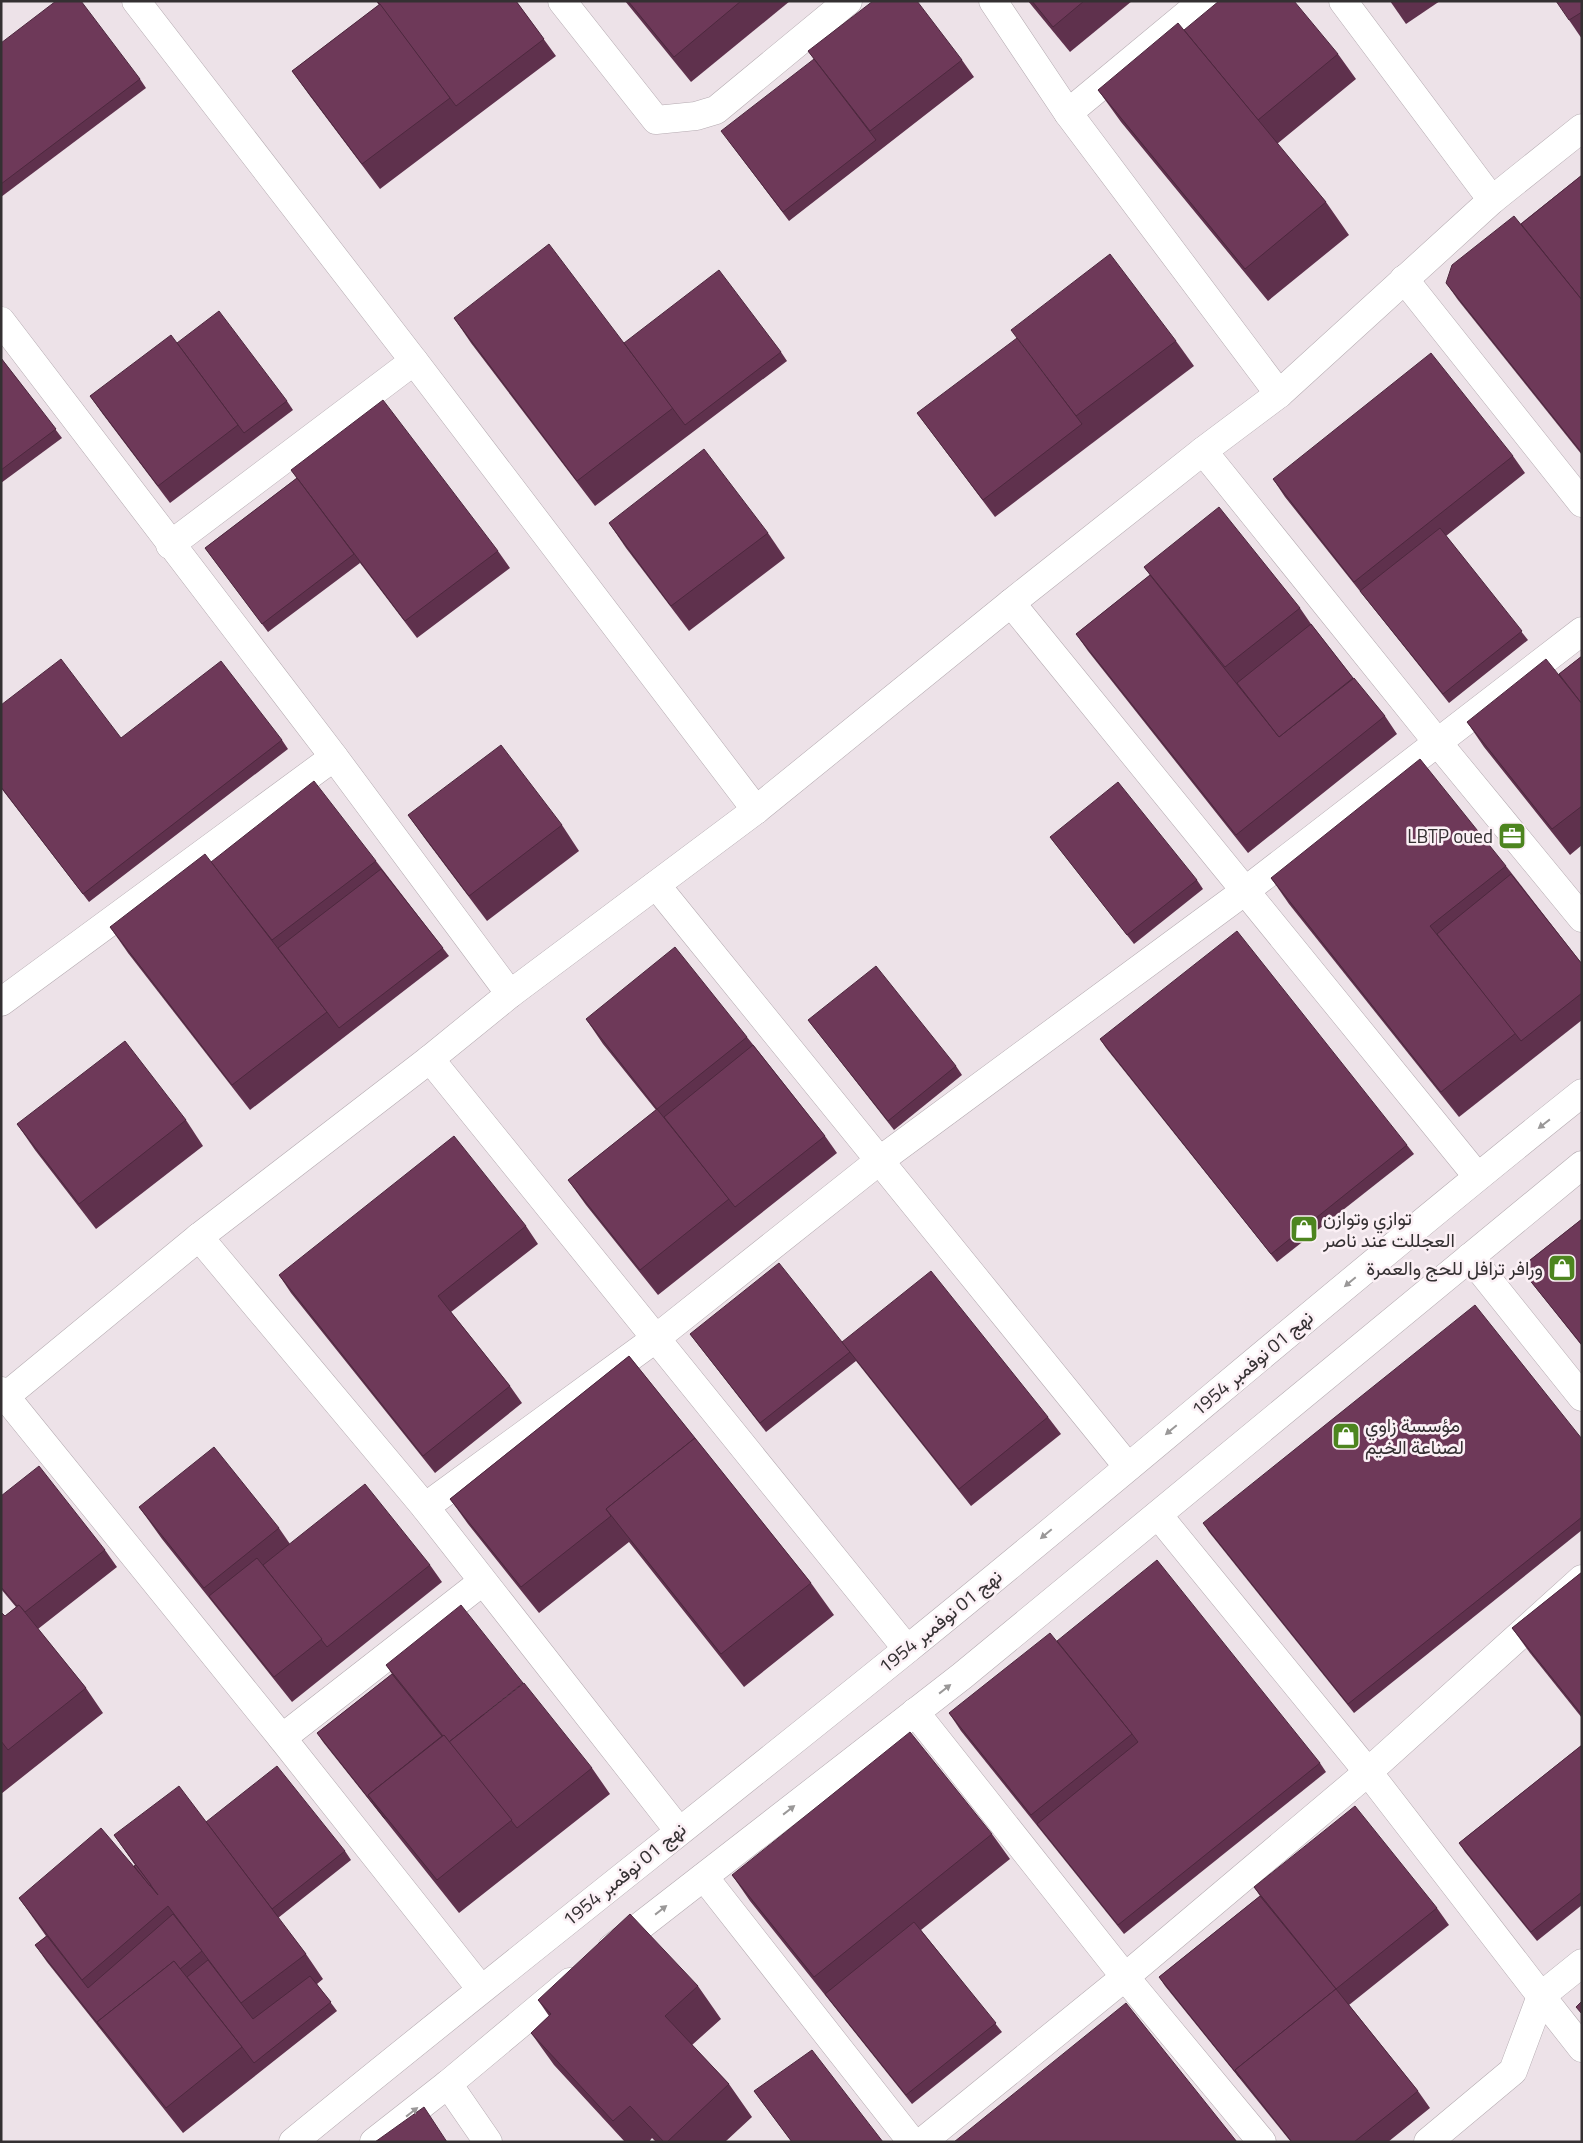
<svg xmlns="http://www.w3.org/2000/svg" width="1583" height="2143" font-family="'Titillium Web',Vazirmatn,sans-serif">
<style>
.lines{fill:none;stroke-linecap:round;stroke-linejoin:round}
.street-casing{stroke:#b5abb1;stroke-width:29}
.secondary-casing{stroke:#b5abb1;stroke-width:29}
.street{stroke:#fff;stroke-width:28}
.secondary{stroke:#fff;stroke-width:28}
.wall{fill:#5f314d}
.building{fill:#6e3959;stroke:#4d283e}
.oneway{fill:#9a9898}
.labels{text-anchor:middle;stroke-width:5;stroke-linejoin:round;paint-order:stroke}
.poi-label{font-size:19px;fill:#343032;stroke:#fbf0f5;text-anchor:end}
.street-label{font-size:19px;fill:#343032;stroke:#fbf0f5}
</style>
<rect width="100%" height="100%" fill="#ede2e8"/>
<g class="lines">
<defs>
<g id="street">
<path d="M 136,1 L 414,361 L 170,545"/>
<path d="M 562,1 L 656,120 L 696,116 L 716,110 L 848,1"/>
<path d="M 993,1 L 1068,113 L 1279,394"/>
<path d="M 1343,1 L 1492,200"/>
<path d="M 1068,113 L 1203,1"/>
<path d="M 1404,279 L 1582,503"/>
<path d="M 1,321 L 334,757 L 510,994"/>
<path d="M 414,361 L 756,810"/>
<path d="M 1203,451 L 1438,743 L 1582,918"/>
<path d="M 1011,603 L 1477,1176"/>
<path d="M 656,885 L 1128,1467"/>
<path d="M 1,1002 L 334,757"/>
<path d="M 430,1059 L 907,1649"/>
<path d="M 199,1237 L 425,1507 L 679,1831"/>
<path d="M 1470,1257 L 1582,1397"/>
<path d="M 1,1391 L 282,1738 L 481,1989"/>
<path d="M 1,1400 L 199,1237 L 430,1059 L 510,994 L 756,810 L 1011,603 L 1203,451 L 1279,394 L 1492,200 L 1582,128"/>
<path d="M 425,1507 L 655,1339 L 879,1161 L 1245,891 L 1582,631"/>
<path d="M 1158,1515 L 1368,1772 L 1582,1579"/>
<path d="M 915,1712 L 1125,1977 L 1262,2142"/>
<path d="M 282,1738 L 482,1582"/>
<path d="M 704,1877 L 912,2142"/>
<path d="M 448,2084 L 488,2142"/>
<path d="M 922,2142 L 1125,1977 L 1368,1772 L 1541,1996 L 1582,1963"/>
<path d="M 1428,2142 L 1513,2071 L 1541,1996 L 1582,2048"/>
</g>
<g id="secondary">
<path d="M 612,1948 L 962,1676 L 1582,1165"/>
<path d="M 293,2142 C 496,1976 702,1815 905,1651 C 1133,1467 1353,1275 1582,1093"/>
<path d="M 374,2142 L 448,2084 L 570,1982"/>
</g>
</defs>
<use href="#street" class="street-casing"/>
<use href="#secondary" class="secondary-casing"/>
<use href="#street" class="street"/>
<use href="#secondary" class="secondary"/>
</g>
<g class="wall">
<path d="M 376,1 L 516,1 L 556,56 L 380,189 L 310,96 L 292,71 L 379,5 Z"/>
<path d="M 625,1 L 790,1 L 691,82 Z"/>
<path d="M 1028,1 L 1132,1 L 1070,52 Z"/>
<path d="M 1390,1 L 1440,1 L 1406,24 Z"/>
<path d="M 1582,1 L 1582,39 L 1569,20 Z"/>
<path d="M 1184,30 L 1338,54 L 1356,79 L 1277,144 L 1326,202 L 1349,235 L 1268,301 L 1121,122 L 1098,90 Z"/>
<path d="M 1,43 L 140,79 L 146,88 L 1,197 Z"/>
<path d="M 808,51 L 962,60 L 974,77 L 789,221 L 728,140 L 815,60 Z"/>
<path d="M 1582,175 L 1582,455 L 1458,300 L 1446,283 Z"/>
<path d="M 454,318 L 624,343 L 781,352 L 787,361 L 595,506 L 471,343 Z"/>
<path d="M 1176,341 L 1194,366 L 995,517 L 917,413 Z"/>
<path d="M 177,343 L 287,401 L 293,410 L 170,503 L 102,413 L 90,396 Z"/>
<path d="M 1,358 L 62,438 L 1,483 Z"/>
<path d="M 1513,456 L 1525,473 L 1446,536 L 1528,640 L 1449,703 L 1285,497 L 1273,479 Z"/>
<path d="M 291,470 L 498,551 L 510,568 L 417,638 L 357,559 L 360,563 L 268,632 L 205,548 L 297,478 Z"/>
<path d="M 609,523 L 768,533 L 785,558 L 689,631 L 626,548 Z"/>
<path d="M 1144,567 L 1300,608 L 1311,624 L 1353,678 L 1385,716 L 1397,734 L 1248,853 L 1088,651 L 1076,634 L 1150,575 Z"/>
<path d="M 1582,656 L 1582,845 L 1570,855 L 1484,747 L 1467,722 L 1559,674 Z"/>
<path d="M 1,705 L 121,738 L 282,740 L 288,749 L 89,902 L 1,788 Z"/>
<path d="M 408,815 L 562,825 L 579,851 L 487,921 L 426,840 Z"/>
<path d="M 1050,837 L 1197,880 L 1203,889 L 1134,944 Z"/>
<path d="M 376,861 L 449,956 L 250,1110 L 128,953 L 110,927 L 211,862 Z"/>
<path d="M 1506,866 L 1582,964 L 1582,1020 L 1459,1117 L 1289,904 L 1271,878 Z"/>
<path d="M 586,1019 L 747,1037 L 825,1136 L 837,1153 L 658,1295 L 586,1205 L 568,1180 L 656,1110 L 603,1044 Z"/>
<path d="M 808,1020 L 956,1066 L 962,1075 L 894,1130 Z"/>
<path d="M 1100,1039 L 1407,1145 L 1414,1154 L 1277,1262 L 1106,1048 Z"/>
<path d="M 186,1120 L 203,1146 L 96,1229 L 35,1150 L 17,1124 Z"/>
<path d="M 1582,1219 L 1582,1346 L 1520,1268 Z"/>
<path d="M 526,1226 L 538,1244 L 451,1312 L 510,1386 L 522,1403 L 435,1473 L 291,1293 L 279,1275 Z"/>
<path d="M 690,1334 L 847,1349 L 1048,1417 L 1061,1434 L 971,1506 L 856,1361 L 766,1432 Z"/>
<path d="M 629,1356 L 811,1583 L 834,1615 L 744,1687 L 629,1542 L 539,1613 L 468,1524 L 450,1499 Z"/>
<path d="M 1582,1439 L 1582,1530 L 1354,1713 L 1209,1532 L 1203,1523 Z"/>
<path d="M 1,1496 L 105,1550 L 117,1567 L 38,1629 L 86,1688 L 103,1713 L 1,1794 L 1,1612 L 5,1616 L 16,1607 L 1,1589 Z"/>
<path d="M 139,1507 L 279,1528 L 290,1544 L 430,1565 L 442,1582 L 292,1702 L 162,1539 Z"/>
<path d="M 1582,1572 L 1582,1718 L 1530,1653 L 1512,1628 Z"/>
<path d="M 1057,1641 L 1320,1763 L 1326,1772 L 1124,1934 L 961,1731 L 949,1713 Z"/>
<path d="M 386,1665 L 592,1768 L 610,1794 L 459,1913 L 323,1742 L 317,1733 L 392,1674 Z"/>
<path d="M 1582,1745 L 1582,1905 L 1537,1941 L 1465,1852 L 1459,1843 Z"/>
<path d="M 206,1822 L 345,1851 L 351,1860 L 278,1918 L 306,1954 L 323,1979 L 317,1984 L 337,2011 L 183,2133 L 47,1962 L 35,1945 L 46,1936 L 19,1898 L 134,1866 L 135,1865 L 114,1835 Z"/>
<path d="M 992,1834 L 1010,1859 L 921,1930 L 1002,2032 L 912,2104 L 750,1901 L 732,1875 Z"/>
<path d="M 1254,1887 L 1437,1908 L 1449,1925 L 1349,2005 L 1418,2091 L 1430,2108 L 1388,2142 L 1291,2142 L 1165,1986 L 1159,1977 L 1260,1896 Z"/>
<path d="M 698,1986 L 721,2019 L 692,2045 L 729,2084 L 752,2117 L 725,2142 L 656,2142 L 652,2138 L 649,2142 L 625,2142 L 554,2065 L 531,2033 L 549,2016 L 538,2000 Z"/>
<path d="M 754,2091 L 883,2142 L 792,2142 Z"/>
</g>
<g class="building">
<path d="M 56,1 L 81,1 L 140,79 L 1,184 L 1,43 Z"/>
<path d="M 377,1 L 516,1 L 544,39 L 456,106 Z"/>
<path d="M 628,1 L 741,1 L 674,57 Z"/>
<path d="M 873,1 L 917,1 L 962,60 L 870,131 L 808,51 Z"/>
<path d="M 1032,1 L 1084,1 L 1053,27 Z"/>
<path d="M 1219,1 L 1294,1 L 1338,54 L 1258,120 L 1184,30 Z"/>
<path d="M 1556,1 L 1582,1 L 1582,12 L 1569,20 Z"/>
<path d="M 380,4 L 450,98 L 362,164 L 292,71 Z"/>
<path d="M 1178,23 L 1326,202 L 1245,269 L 1098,90 Z"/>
<path d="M 814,59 L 876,140 L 783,212 L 721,131 Z"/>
<path d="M 1582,175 L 1582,300 L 1521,224 Z"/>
<path d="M 1514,216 L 1582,300 L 1582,453 L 1446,283 L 1452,265 Z"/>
<path d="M 549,244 L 673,408 L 577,481 L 454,318 Z"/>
<path d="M 1110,254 L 1176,341 L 1076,416 L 1011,330 Z"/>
<path d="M 719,270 L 781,352 L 685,425 L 624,343 Z"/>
<path d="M 219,311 L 287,401 L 244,433 L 177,343 Z"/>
<path d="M 171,335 L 238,425 L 158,486 L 90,396 Z"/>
<path d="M 1017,338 L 1082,424 L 983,500 L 917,413 Z"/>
<path d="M 1431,353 L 1513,456 L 1354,582 L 1273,479 Z"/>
<path d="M 1,358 L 56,429 L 1,470 Z"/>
<path d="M 383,400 L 498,551 L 405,621 L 291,470 Z"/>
<path d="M 704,449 L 768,533 L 671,606 L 609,523 Z"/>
<path d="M 297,478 L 354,554 L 262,624 L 205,548 Z"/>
<path d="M 1219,507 L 1300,608 L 1225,667 L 1144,567 Z"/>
<path d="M 1440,528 L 1522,631 L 1443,694 L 1360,591 Z"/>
<path d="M 1150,575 L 1279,737 L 1354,678 L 1385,716 L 1236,835 L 1076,634 Z"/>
<path d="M 1311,624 L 1353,678 L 1279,737 L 1237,683 Z"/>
<path d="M 1582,656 L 1582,704 L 1559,674 Z"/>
<path d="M 61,659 L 121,738 L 221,661 L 282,740 L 83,894 L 1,787 L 1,705 Z"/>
<path d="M 1546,659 L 1582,704 L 1582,806 L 1552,829 L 1467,722 Z"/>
<path d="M 501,745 L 562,825 L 469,896 L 408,815 Z"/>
<path d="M 1420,759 L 1506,866 L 1430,926 L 1516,1033 L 1441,1092 L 1271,878 Z"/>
<path d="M 314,781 L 376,861 L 272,940 L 211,862 Z"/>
<path d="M 1118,782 L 1197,880 L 1127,935 L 1050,837 Z"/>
<path d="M 205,854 L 327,1012 L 232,1085 L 110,927 Z"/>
<path d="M 381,869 L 443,948 L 339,1028 L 327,1012 L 278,948 Z"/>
<path d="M 1511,874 L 1582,964 L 1582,993 L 1521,1041 L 1437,934 Z"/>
<path d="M 1237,931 L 1407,1145 L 1271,1254 L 1100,1039 Z"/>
<path d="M 675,947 L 747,1037 L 657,1109 L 729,1199 L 640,1270 L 568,1180 L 657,1109 L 586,1019 Z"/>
<path d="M 876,966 L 956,1066 L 888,1121 L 808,1020 Z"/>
<path d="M 125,1041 L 186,1120 L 79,1204 L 17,1124 Z"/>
<path d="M 753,1045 L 825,1136 L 735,1207 L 664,1117 Z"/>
<path d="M 454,1136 L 526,1226 L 438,1296 L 510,1386 L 423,1456 L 279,1275 Z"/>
<path d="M 1582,1219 L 1582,1345 L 1520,1268 Z"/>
<path d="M 779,1263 L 850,1352 L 760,1423 L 690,1334 Z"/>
<path d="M 931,1271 L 1048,1417 L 959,1489 L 842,1342 Z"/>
<path d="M 1475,1305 L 1582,1439 L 1582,1517 L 1348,1704 L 1203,1523 Z"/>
<path d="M 629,1356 L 695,1438 L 606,1509 L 611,1516 L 521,1587 L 450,1499 Z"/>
<path d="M 695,1438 L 811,1583 L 721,1654 L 606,1509 Z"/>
<path d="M 214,1447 L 279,1528 L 204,1588 L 139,1507 Z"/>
<path d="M 39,1466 L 105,1550 L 25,1612 L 19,1605 L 17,1606 L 1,1587 L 1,1496 Z"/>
<path d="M 365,1484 L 430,1565 L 327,1647 L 263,1565 Z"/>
<path d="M 257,1558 L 322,1639 L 274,1677 L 209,1596 Z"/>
<path d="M 1157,1560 L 1320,1763 L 1118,1925 L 1037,1824 L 1138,1742 L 1132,1734 L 1057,1641 Z"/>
<path d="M 1582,1572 L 1582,1715 L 1512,1628 Z"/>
<path d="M 19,1605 L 86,1688 L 8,1750 L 1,1741 L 1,1612 L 5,1616 Z"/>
<path d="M 461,1605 L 523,1683 L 449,1742 L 444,1735 L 443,1736 L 386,1665 Z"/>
<path d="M 1050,1633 L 1132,1734 L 1031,1815 L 949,1713 Z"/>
<path d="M 392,1674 L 442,1736 L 368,1795 L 385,1819 L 317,1733 Z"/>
<path d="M 524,1683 L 592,1768 L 517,1828 L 449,1742 Z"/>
<path d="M 910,1732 L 992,1834 L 814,1977 L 732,1875 Z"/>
<path d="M 444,1735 L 512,1820 L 437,1880 L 368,1795 Z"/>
<path d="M 1582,1745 L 1582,1892 L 1531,1932 L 1459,1843 Z"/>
<path d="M 277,1766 L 345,1851 L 272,1909 L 206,1822 Z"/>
<path d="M 179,1786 L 306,1954 L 241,2003 L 168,1906 L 82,1980 L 19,1898 L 101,1828 L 158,1895 L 114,1835 Z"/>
<path d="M 1355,1806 L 1437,1908 L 1336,1989 L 1254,1887 Z"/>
<path d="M 136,1865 L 151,1885 L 150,1886 L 134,1866 Z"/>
<path d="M 1260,1896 L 1336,1989 L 1235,2070 L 1241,2079 L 1159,1977 Z"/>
<path d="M 173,1914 L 202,1951 L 180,1969 L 174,1961 L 97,2022 L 103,2030 L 35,1945 L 47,1936 L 88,1988 Z"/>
<path d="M 630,1914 L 698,1986 L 665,2016 L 729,2084 L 667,2142 L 664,2142 L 630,2106 L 613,2121 L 531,2033 L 551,2014 L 538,2000 Z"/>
<path d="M 914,1922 L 996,2023 L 906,2095 L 825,1994 Z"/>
<path d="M 208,1960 L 253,2019 L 310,1976 L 331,2002 L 254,2063 L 242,2047 L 187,1977 Z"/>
<path d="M 174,1961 L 242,2047 L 166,2108 L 97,2022 Z"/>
<path d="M 1336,1989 L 1418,2091 L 1354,2142 L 1292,2142 L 1235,2070 Z"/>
<path d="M 1582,2001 L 1582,2014 L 1576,2007 Z"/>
<path d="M 1126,2003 L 1237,2142 L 954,2142 Z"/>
<path d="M 812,2050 L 883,2142 L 792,2142 L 754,2091 Z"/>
<path d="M 424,2107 L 447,2142 L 375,2142 Z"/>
</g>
<defs><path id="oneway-solid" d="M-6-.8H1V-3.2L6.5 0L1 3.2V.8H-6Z" transform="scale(1.25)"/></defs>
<g class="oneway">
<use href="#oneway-solid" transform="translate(1544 1124) rotate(142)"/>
<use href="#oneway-solid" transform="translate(1350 1282) rotate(140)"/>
<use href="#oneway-solid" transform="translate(1171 1430) rotate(140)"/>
<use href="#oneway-solid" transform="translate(1046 1534) rotate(140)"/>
<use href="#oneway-solid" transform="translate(945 1689) rotate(-38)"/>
<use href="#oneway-solid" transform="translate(789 1810) rotate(-38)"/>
<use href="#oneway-solid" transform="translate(661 1910) rotate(-38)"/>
<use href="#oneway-solid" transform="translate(412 2112) rotate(-38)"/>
</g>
<defs>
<symbol id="office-square" viewBox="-11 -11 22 22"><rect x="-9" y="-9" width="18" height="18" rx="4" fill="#4d851f" stroke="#fbf0f5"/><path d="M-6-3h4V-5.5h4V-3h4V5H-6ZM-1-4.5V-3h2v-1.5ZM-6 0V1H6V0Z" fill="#fff"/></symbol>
<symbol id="shop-square" viewBox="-11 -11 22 22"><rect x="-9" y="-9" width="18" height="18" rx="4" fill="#4d851f" stroke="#fbf0f5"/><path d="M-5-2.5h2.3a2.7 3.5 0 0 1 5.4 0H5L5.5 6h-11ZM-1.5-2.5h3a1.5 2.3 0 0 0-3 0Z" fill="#fff"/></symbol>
</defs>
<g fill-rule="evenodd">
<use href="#office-square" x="1496" y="820" width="32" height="32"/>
<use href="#shop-square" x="1288" y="1213" width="32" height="32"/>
<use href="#shop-square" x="1546" y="1252" width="32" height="32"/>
<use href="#shop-square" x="1330" y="1420" width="32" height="32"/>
</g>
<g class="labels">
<g class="poi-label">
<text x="1493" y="843">LBTP oued</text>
<text x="1323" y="1225" text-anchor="start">توازي وتوازن<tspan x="1323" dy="22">العجللت عند ناصر</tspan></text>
<text x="1543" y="1275">ورافر ترافل للحج والعمرة</text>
<text x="1365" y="1432" text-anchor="start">مؤسسة زاوي<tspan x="1365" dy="22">لصناعة الخيم</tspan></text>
</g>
<g class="street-label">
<text transform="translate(1252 1363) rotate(-40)" y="7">نهج 01 نوفمبر 1954</text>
<text transform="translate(940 1621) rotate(-39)" y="7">نهج 01 نوفمبر 1954</text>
<text transform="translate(624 1874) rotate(-39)" y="7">نهج 01 نوفمبر 1954</text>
</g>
</g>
<rect width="1583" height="2143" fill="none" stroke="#343032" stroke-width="5"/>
</svg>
